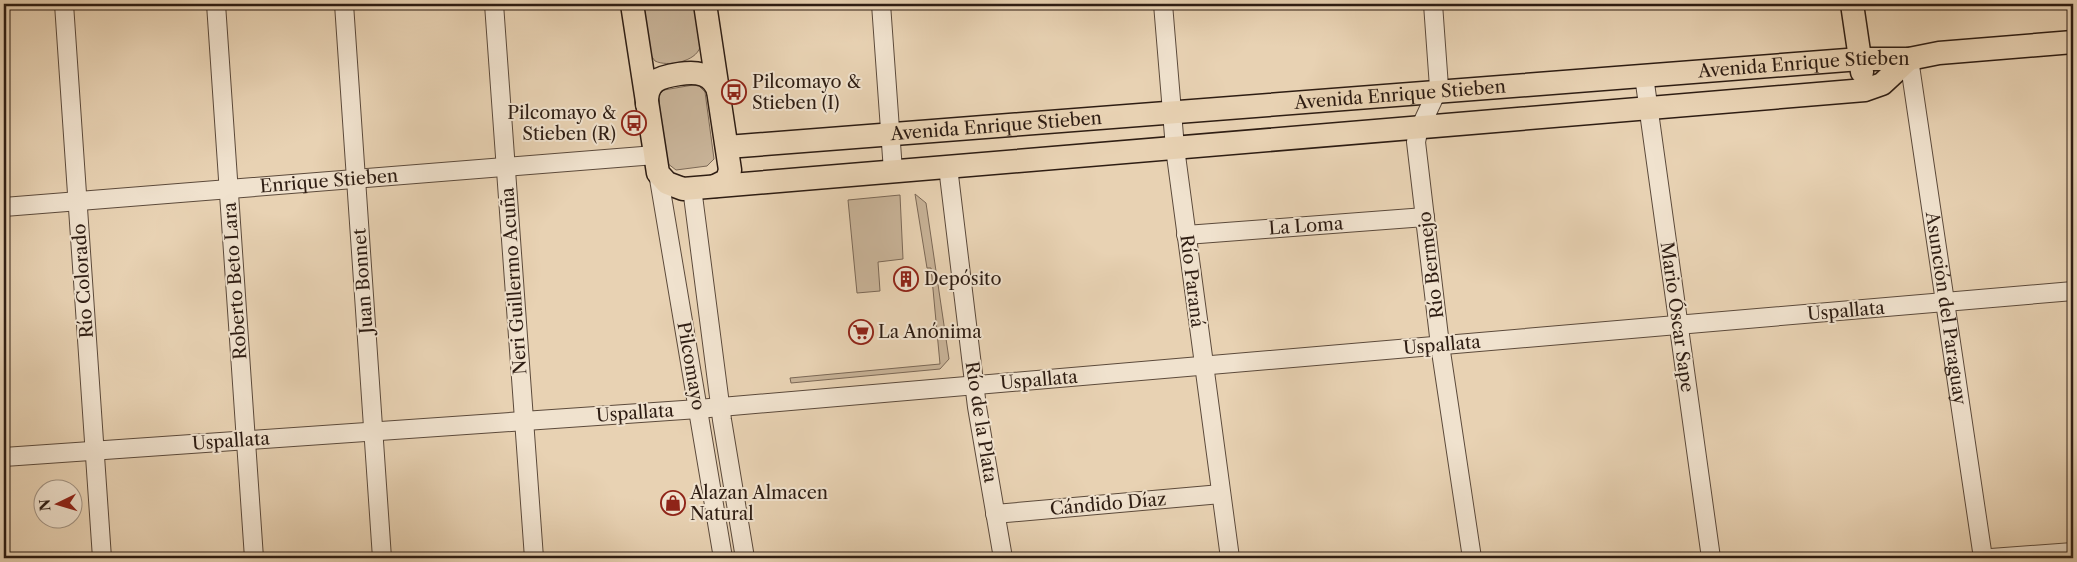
<svg xmlns="http://www.w3.org/2000/svg" width="2077" height="562" font-family="'Libre Caslon Text',serif">
<style>
.green{fill:#c8b398;stroke:#7b6856}
.lines{fill:none;stroke-linecap:round;stroke-linejoin:round}
.minor-casing{stroke:#5c4a3b;stroke-width:20}
.major-casing{stroke:#2e1d13;stroke-width:25}
.minor{stroke:#f0e2ce;stroke-width:18}
.major{stroke:#e8d2b3;stroke-width:22}
.labels{text-anchor:middle;stroke-width:4;stroke-linejoin:round;paint-order:stroke}
.street-label{font-size:18px;fill:#2e1d13;stroke:#f0e2ce}
.poi-label{font-size:18px;fill:#2e1d13;stroke:#f0e2ce;text-anchor:start}
</style>
<rect width="100%" height="100%" fill="#e8d2b3"/>
<filter id="stains"><feTurbulence type="fractalNoise" baseFrequency=".004" numOctaves="4"/><feColorMatrix values="0 0 0 0 .2 0 0 0 0 .09 0 0 0 0 .02 0 0 0 .5 -.17"/></filter>
<radialGradient id="worn" r=".72"><stop offset=".6" stop-color="#630" stop-opacity="0"/><stop offset="1" stop-color="#630" stop-opacity=".3"/></radialGradient>
<g class="green">
<path d="M 642,4 L 694,4 L 700,47 C 696,62 667,67 655,61 L 650,54 Z"/>
<path d="M 693,85 L 699,86 L 705,92 L 714,159 L 707,166 L 676,170 L 667,163 L 658,96 L 664,90 Z"/>
<path d="M 915,194 L 926,203 L 949,359 L 940,369 L 791,383 L 790,378 L 940,364 L 931,268 L 927,268 Z"/>
<path d="M 900,195 L 903,259 L 878,262 L 880,291 L 857,293 L 848,200 Z"/>
</g>
<g class="lines">
<defs>
<g id="minor">
<path d="M 64,4 L 102,558"/>
<path d="M 216,4 L 254,558"/>
<path d="M 344,4 L 382,558"/>
<path d="M 494,4 L 534,558"/>
<path d="M 881,4 L 893,171"/>
<path d="M 1163,4 L 1175,148 L 1230,558"/>
<path d="M 1433,4 L 1439,87 L 1418,132 L 1416,142 L 1440,345 L 1472,558"/>
<path id="s1" d="M 1909,59 L 1983,558"/>
<path d="M 1644,76 L 1711,558"/>
<path d="M 948,167 L 977,407 L 1003,558"/>
<path d="M 658,173 L 723,558"/>
<path d="M 692,188 L 722,420 L 745,558"/>
<path id="s2" d="M 4,207 L 655,155"/>
<path d="M 1186,235 L 1425,217"/>
<path d="M 4,457 L 698,409 L 2073,291"/>
<path d="M 995,514 L 1221,494"/>
<path d="M 1991,558 L 2073,552"/>
</g>
<g id="major">
<path d="M 632,4 L 658,173 L 667,183 L 683,189 L 1865,90 L 1882,84 L 1909,59"/>
<path d="M 705,4 L 730,170 L 727,180 L 715,186"/>
<path d="M 1852,4 L 1862,72"/>
<path d="M 647,104 C 646,81 659,77 679,74 C 697,71 713,73 719,93"/>
<path id="s3" d="M 727,147 L 1860,59 L 1909,59 L 1939,53 L 2073,42"/>
</g>
</defs>
<use href="#minor" class="minor-casing"/>
<use href="#major" class="major-casing"/>
<use href="#minor" class="minor"/>
<use href="#major" class="major"/>
</g>
<defs>
<symbol id="bus-ring" viewBox="-11 -11 22 22"><circle r="9.5" fill="#f0e2ce" stroke="#8f2418" stroke-width="1.5"/><path d="M-5-6H5V4H4V6H2V4H-2V6H-4V4H-5ZM-3.5-4V0h7V-4ZM-3.5 1.2v1.5H-2V1.2ZM2 1.2v1.5H3.5V1.2Z" fill="#8f2418"/></symbol>
<symbol id="building-ring" viewBox="-11 -11 22 22"><circle r="9.5" fill="#f0e2ce" stroke="#8f2418" stroke-width="1.5"/><path d="M-4-6H4V6H1V3H-1V6H-4ZM-2.5-4.3h1.7v1.8h-1.7ZM.8-4.3h1.7v1.8H.8ZM-2.5-1h1.7V.8h-1.7ZM.8-1h1.7V.8H.8Z" fill="#8f2418"/></symbol>
<symbol id="supermarket-ring" viewBox="-11 -11 22 22"><circle r="9.5" fill="#f0e2ce" stroke="#8f2418" stroke-width="1.5"/><path d="M-6-5.5h2.5l.6 2H6L4.5 2H-2.5L-4.4-4H-6ZM-1.5 3.2a1.3 1.3 0 1 0 .1 0ZM3 3.2a1.3 1.3 0 1 0 .1 0Z" fill="#8f2418"/></symbol>
<symbol id="shop-ring" viewBox="-11 -11 22 22"><circle r="9.5" fill="#f0e2ce" stroke="#8f2418" stroke-width="1.5"/><path d="M-5-2.5h2.3a2.7 3.5 0 0 1 5.4 0H5L5.5 6h-11ZM-1.5-2.5h3a1.5 2.3 0 0 0-3 0Z" fill="#8f2418"/></symbol>
</defs>
<g fill-rule="evenodd">
<use href="#bus-ring" x="720" y="78" width="28" height="28"/>
<use href="#bus-ring" x="620" y="109" width="28" height="28"/>
<use href="#building-ring" x="892" y="265" width="28" height="28"/>
<use href="#supermarket-ring" x="847" y="318" width="28" height="28"/>
<use href="#shop-ring" x="659" y="489" width="28" height="28"/>
</g>
<g class="labels">
<g class="street-label">
<text dy="6" stroke="none"><textPath href="#s3" startOffset="1080">Avenida Enrique Stieben</textPath></text>
<text dy="6" stroke="none"><textPath href="#s3" startOffset="675">Avenida Enrique Stieben</textPath></text>
<text dy="6" stroke="none"><textPath href="#s3" startOffset="270">Avenida Enrique Stieben</textPath></text>
<text dy="6" stroke="none"><textPath href="#s2" startOffset="326">Enrique Stieben</textPath></text>
<text transform="translate(1306 226) rotate(-4)" y="6">La Loma</text>
<text transform="translate(1431 265) rotate(-97)" y="6">Río Bermejo</text>
<text transform="translate(83 281) rotate(-94)" y="6">Río Colorado</text>
<text transform="translate(235 281) rotate(-94)" y="6">Roberto Beto Lara</text>
<text transform="translate(363 281) rotate(-94)" y="6">Juan Bonnet</text>
<text transform="translate(514 281) rotate(-94)" y="6">Neri Guillermo Acuña</text>
<text transform="translate(1192 281) rotate(83)" y="6">Río Paraná</text>
<text dy="6" stroke="none"><textPath href="#s1" startOffset="252">Asunción del Paraguay</textPath></text>
<text transform="translate(1846 311) rotate(-5)" y="6">Uspallata</text>
<text transform="translate(1677 317) rotate(82)" y="6">Mario Óscar Sape</text>
<text transform="translate(1442 345) rotate(-5)" y="6">Uspallata</text>
<text transform="translate(691 366) rotate(80)" y="6">Pilcomayo</text>
<text transform="translate(1039 380) rotate(-5)" y="6">Uspallata</text>
<text transform="translate(635 413) rotate(-4)" y="6">Uspallata</text>
<text transform="translate(981 422) rotate(81)" y="6">Río de la Plata</text>
<text transform="translate(231 441) rotate(-4)" y="6">Uspallata</text>
<text transform="translate(1108 504) rotate(-5)" y="6">Cándido Díaz</text>
</g>
<g class="poi-label">
<text x="752" y="88">Pilcomayo &amp;<tspan x="752" dy="21">Stieben (I)</tspan></text>
<text x="616" y="119" text-anchor="end">Pilcomayo &amp;<tspan x="616" dy="21">Stieben (R)</tspan></text>
<text x="924" y="285">Depósito</text>
<text x="878" y="338">La Anónima</text>
<text x="690" y="499">Alazan Almacen<tspan x="690" dy="21">Natural</tspan></text>
</g>
</g>
<rect width="2077" height="562" fill="none" stroke="#e8d2b3" stroke-width="20"/>
<rect x="5" y="5" width="2067" height="552" fill="none" stroke="#2e1d13" stroke-width="2.5"/>
<rect x="10" y="10" width="2057" height="542" fill="none" stroke="#2e1d13"/>
<g transform="translate(58 504) rotate(265)"><circle r="24" fill="#f0e2ce" stroke="#a29383"/>
<path d="M0-4L9 19L0 12L-9 19Z" fill="#8f2418"/>
<text y="-8" font-size="14" font-weight="bold" text-anchor="middle" fill="#2e1d13">N</text>
</g>
<rect width="100%" height="100%" filter="url(#stains)"/>
<rect width="100%" height="100%" fill="url(#worn)"/>
</svg>
